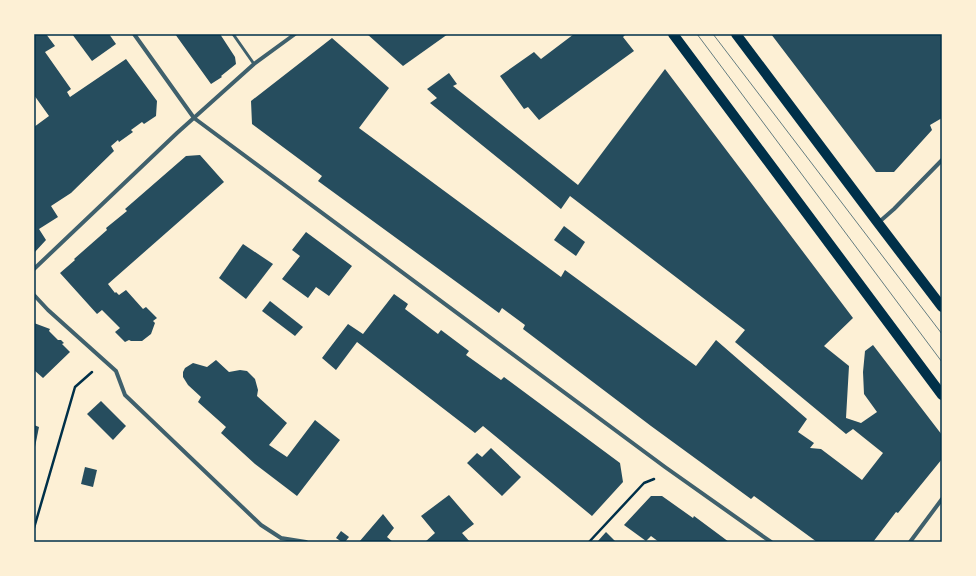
<svg xmlns="http://www.w3.org/2000/svg" width="976" height="576" font-family="'Noto Serif',serif">
<style>
.building{fill:#264d5e}
.lines{fill:none;stroke-linecap:round;stroke-linejoin:round}
.path{stroke:#003049;stroke-width:2.5}
.service{stroke:#3f606c;stroke-width:3}
.minor{stroke:#3f606c;stroke-width:4}
.primary{stroke:#003049;stroke-width:10}
.tram{stroke:#657d81;stroke-width:1}
.neatline{fill:none;stroke:#003049;stroke-width:1.5}
</style>
<rect width="100%" height="100%" fill="#fdf0d5"/>
<g class="building">
<path d="M 34,34 L 46,34 L 55,46 L 45,52 L 71,89 L 67,92 L 70,97 L 126,59 L 157,101 L 156,116 L 144,124 L 142,122 L 131,130 L 133,132 L 119,142 L 118,140 L 111,146 L 114,151 L 71,193 L 51,206 L 58,217 L 39,229 L 46,240 L 34,253 L 34,127 L 49,116 L 34,95 Z"/>
<path d="M 72,34 L 109,34 L 116,44 L 92,61 Z"/>
<path d="M 175,34 L 220,34 L 235,57 L 236,64 L 221,76 L 222,77 L 211,84 Z"/>
<path d="M 367,34 L 448,34 L 403,66 Z"/>
<path d="M 574,34 L 626,34 L 623,37 L 634,51 L 539,120 L 528,107 L 524,109 L 500,76 L 534,52 L 541,59 Z"/>
<path d="M 771,34 L 942,34 L 942,118 L 930,125 L 932,130 L 894,172 L 876,172 Z"/>
<path d="M 332,38 L 389,88 L 359,128 L 561,277 L 565,270 L 696,366 L 716,340 L 807,419 L 798,432 L 814,443 L 810,448 L 821,449 L 862,480 L 883,453 L 853,429 L 846,434 L 735,342 L 745,330 L 570,196 L 561,209 L 430,103 L 437,98 L 427,89 L 449,73 L 457,84 L 453,86 L 578,185 L 665,69 L 853,318 L 824,346 L 849,366 L 846,418 L 861,423 L 877,412 L 864,394 L 863,372 L 865,351 L 873,345 L 942,435 L 942,459 L 898,513 L 896,512 L 873,542 L 817,542 L 754,496 L 751,499 L 651,426 L 523,329 L 525,325 L 502,308 L 499,313 L 318,181 L 322,176 L 252,124 L 251,101 Z"/>
<path d="M 200,155 L 224,182 L 108,284 L 115,293 L 116,292 L 119,295 L 126,290 L 143,309 L 146,307 L 157,318 L 153,321 L 155,323 L 151,334 L 142,341 L 131,341 L 129,340 L 125,342 L 115,332 L 120,328 L 102,310 L 97,314 L 60,273 L 75,260 L 74,259 L 107,230 L 106,228 L 127,211 L 125,209 L 186,156 Z"/>
<path d="M 564,226 L 585,242 L 576,256 L 554,240 Z"/>
<path d="M 306,232 L 352,266 L 329,296 L 316,287 L 308,298 L 282,279 L 300,256 L 292,250 Z"/>
<path d="M 243,244 L 273,264 L 246,299 L 219,278 Z"/>
<path d="M 394,294 L 408,304 L 405,309 L 438,334 L 441,330 L 469,351 L 466,355 L 501,380 L 504,377 L 620,463 L 623,482 L 592,516 L 483,426 L 475,433 L 357,342 L 336,370 L 322,358 L 348,324 L 363,334 Z"/>
<path d="M 270,301 L 303,327 L 295,336 L 262,311 Z"/>
<path d="M 34,323 L 50,329 L 49,331 L 58,340 L 61,340 L 64,343 L 62,344 L 70,352 L 43,378 L 34,370 Z"/>
<path d="M 216,360 L 229,372 L 240,370 L 247,371 L 255,379 L 258,390 L 257,396 L 287,423 L 269,445 L 287,457 L 315,420 L 340,440 L 297,496 L 255,464 L 221,433 L 226,427 L 198,402 L 201,397 L 188,385 L 183,377 L 183,372 L 185,368 L 193,363 L 207,367 Z"/>
<path d="M 101,401 L 126,426 L 113,440 L 87,414 Z"/>
<path d="M 34,425 L 39,427 L 35,447 L 34,447 Z"/>
<path d="M 491,448 L 521,477 L 502,496 L 467,463 L 477,453 L 482,457 Z"/>
<path d="M 85,467 L 97,470 L 93,487 L 81,484 Z"/>
<path d="M 449,495 L 474,524 L 462,533 L 470,542 L 425,542 L 435,533 L 421,516 Z"/>
<path d="M 651,496 L 662,496 L 693,518 L 694,516 L 729,542 L 659,542 L 651,536 L 646,541 L 624,525 Z"/>
<path d="M 383,514 L 394,528 L 387,537 L 393,542 L 359,542 Z"/>
<path d="M 341,531 L 349,537 L 345,542 L 342,542 L 336,538 Z"/>
<path d="M 606,532 L 616,542 L 597,542 Z"/>
</g>
<g class="lines">
<g class="path">
<path d="M 34,528 L 75,387 L 92,372"/>
<path d="M 589,542 L 644,483 L 654,479"/>
</g>
<path class="service" d="M 233,34 L 254,64"/>
<g class="minor">
<path d="M 134,34 L 194,118 L 665,467 L 771,542"/>
<path d="M 878,223 L 894,209 L 942,160"/>
<path d="M 34,269 L 177,133 L 254,64 L 295,34"/>
<path d="M 34,295 L 48,310 L 116,371 L 125,395 L 261,525 L 281,538 L 306,542"/>
<path d="M 910,542 L 942,499"/>
</g>
<g class="primary">
<path d="M 673,34 L 942,395"/>
<path d="M 736,34 L 878,223 L 942,307"/>
</g>
<g class="tram">
<path d="M 697,34 L 942,362"/>
<path d="M 713,34 L 942,334"/>
</g>
</g>
<rect width="976" height="576" fill="none" stroke="#fdf0d5" stroke-width="70"/>
<rect x="35" y="35" width="906" height="506" class="neatline"/>
</svg>
